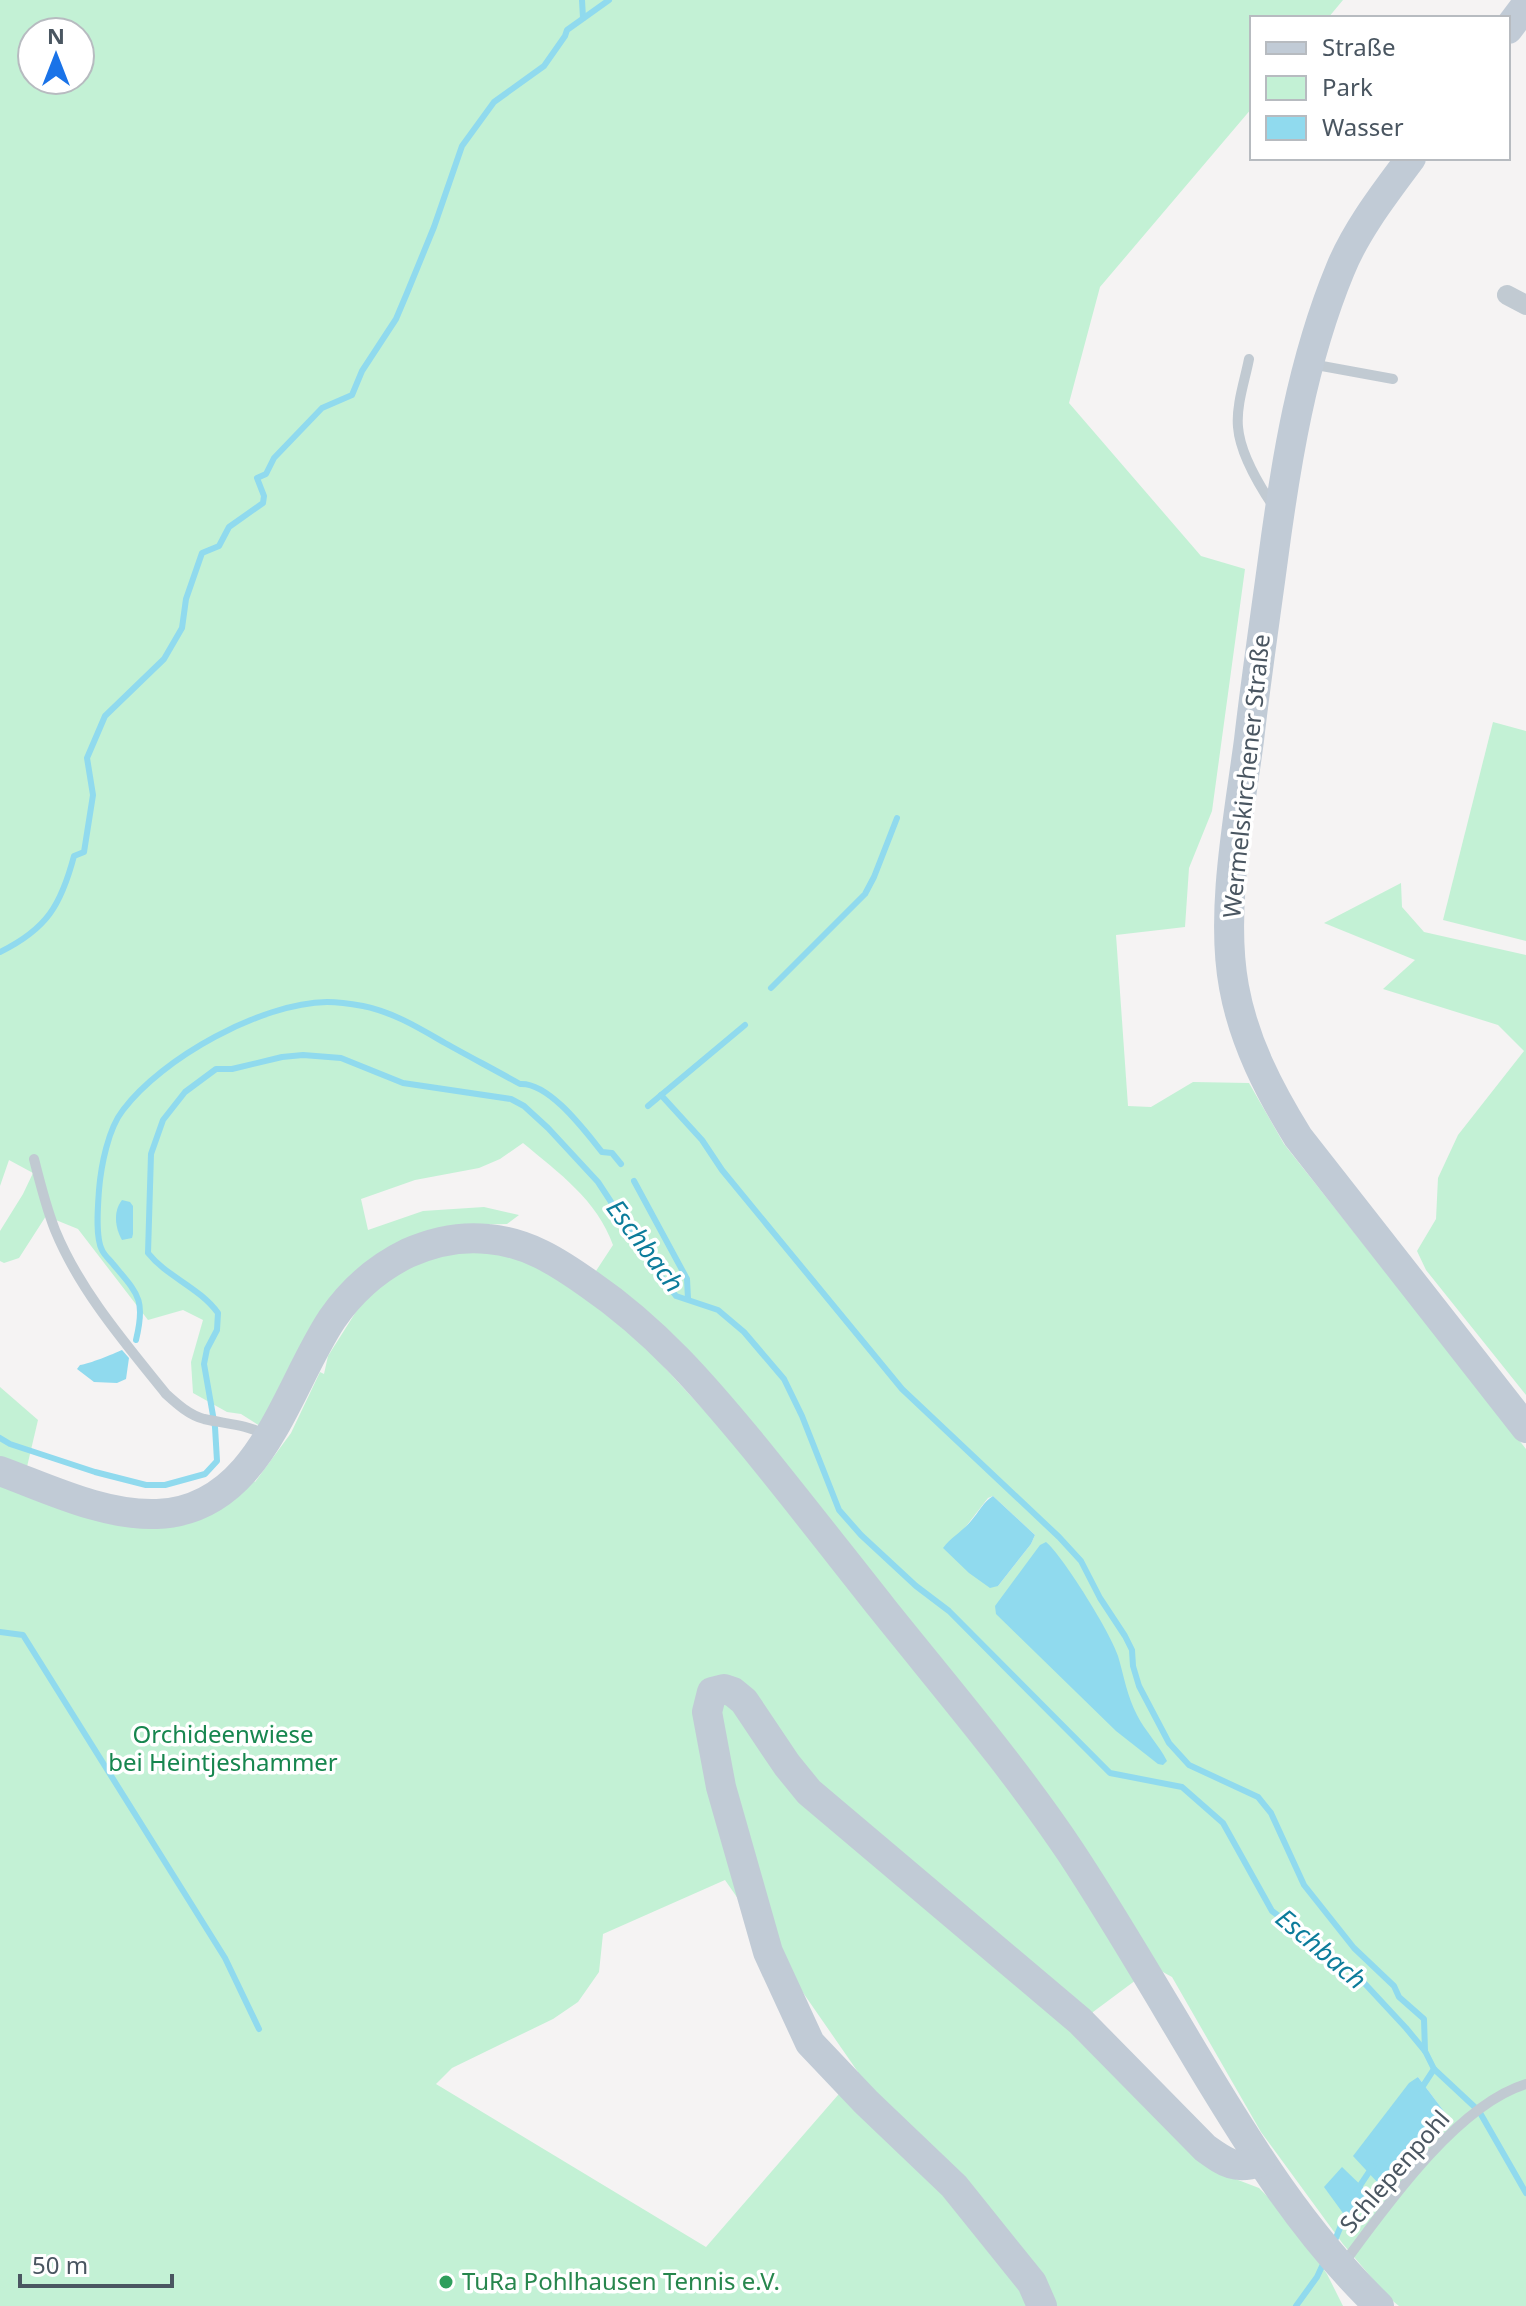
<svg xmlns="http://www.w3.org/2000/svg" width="1526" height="2306" font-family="'Noto Sans',sans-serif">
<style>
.green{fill:#c3f1d5;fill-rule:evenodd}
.water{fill:#90daee}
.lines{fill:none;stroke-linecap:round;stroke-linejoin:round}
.stream{stroke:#90daee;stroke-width:6}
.lane{stroke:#c1cad2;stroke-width:10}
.street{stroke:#c1cad2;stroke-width:20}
.secondary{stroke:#c1cbd6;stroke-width:30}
.leisure-dot{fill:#2e9e5b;stroke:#fff;stroke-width:3}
.labels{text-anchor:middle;stroke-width:7;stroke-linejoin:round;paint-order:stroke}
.street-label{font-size:24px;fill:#4a5661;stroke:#fff}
.park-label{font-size:24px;fill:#17864f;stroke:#fff}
.leisure-label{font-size:24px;fill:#27864d;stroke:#fff;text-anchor:start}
.water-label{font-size:26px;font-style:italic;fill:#0c7c9b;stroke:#fff}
</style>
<rect width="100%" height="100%" fill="#f5f3f3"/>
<g class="green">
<path d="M 0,0 L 1343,0 L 1328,18 L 1252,18 L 1252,108 L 1100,287 L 1069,403 L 1201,556 L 1245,569 L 1212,811 L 1189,868 L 1185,927 L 1116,935 L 1128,1106 L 1151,1107 L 1193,1082 L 1249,1083 L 1284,1144 L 1526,1449 L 1526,2306 L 1399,2306 L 1388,2297 L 1343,2244 L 1261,2132 L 1172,1977 L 1152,1966 L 1136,1935 L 594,1274 L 613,1245 C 597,1200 559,1173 523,1143 L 500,1159 L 479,1168 L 415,1180 L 361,1199 L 368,1230 L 423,1211 L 484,1207 L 519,1215 L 507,1224 L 466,1225 L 416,1235 L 260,1426 L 241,1414 L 227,1412 L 193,1393 L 191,1362 L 203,1320 L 183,1310 L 148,1320 L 78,1229 L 46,1216 L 19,1258 L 4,1263 L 0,1261 L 0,1231 L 23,1194 L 33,1173 L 9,1160 L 0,1186 ZM 32,32 L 80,32 L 80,80 L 32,80 ZM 993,1496 L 1035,1535 L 1031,1544 L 998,1586 L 964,1529 L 988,1498 ZM 1418,2077 L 1446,2114 L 1379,2183 Z"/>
<path d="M 1493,722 L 1526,731 L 1526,941 L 1443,920 Z"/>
<path d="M 1401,883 L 1402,907 L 1424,932 L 1526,955 L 1526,1395 L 1426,1270 L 1417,1251 L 1436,1219 L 1438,1178 L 1458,1135 L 1524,1051 L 1498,1025 L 1383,989 L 1415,960 L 1324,923 Z"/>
<path d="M 482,1250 L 543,1265 L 641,1342 L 739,1448 L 1056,1849 L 1136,1980 L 1093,2012 L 1078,2040 L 1212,2170 L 1259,2188 L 1278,2207 L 1327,2274 L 1343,2306 L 0,2306 L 0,1482 L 130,1522 L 251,1478 L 255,1482 L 291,1433 L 320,1372 L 324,1374 L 328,1356 L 366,1296 L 401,1270 L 445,1252 ZM 725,1880 L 858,2072 L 706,2247 L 436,2084 L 452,2068 L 553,2019 L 578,2002 L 599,1972 L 603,1934 Z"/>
<path d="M 0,1387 L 38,1420 L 26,1471 L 0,1460 Z"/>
</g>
<g class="water">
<path d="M 122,1200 L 130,1202 L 133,1206 L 133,1234 L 132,1238 L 122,1240 C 115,1228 113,1211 122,1200 Z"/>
<path d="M 122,1350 L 129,1358 L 126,1379 L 117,1383 L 94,1382 L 77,1369 L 80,1365 C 89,1364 113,1354 122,1350 Z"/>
<path d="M 993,1496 L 1035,1535 L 1031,1544 L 998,1586 L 990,1588 L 969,1573 L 943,1548 C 951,1537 963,1531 971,1521 C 979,1512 983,1502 993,1496 Z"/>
<path d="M 1046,1542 C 1063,1556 1112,1635 1118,1656 C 1124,1676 1127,1696 1137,1715 C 1145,1731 1159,1745 1167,1761 L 1163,1765 L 1158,1764 L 1116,1731 L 996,1614 L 995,1606 L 1040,1545 Z"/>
<path d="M 1418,2077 L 1446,2114 L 1378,2183 L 1353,2156 L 1409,2083 Z"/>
<path d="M 1342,2167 L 1369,2193 L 1348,2220 L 1324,2187 Z"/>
</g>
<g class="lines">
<g class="stream">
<path d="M 582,0 L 583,18"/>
<path d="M 0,952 C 47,929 61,905 74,856 L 84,852 L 93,795 L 87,758 L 105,716 L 164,659 L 182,628 L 186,599 L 202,553 L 219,546 L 229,527 L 263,503 L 264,496 L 257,478 L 266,474 L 274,458 L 322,408 L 352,395 L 362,371 L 396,319 L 407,293 L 434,227 L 462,146 L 494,102 L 544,66 L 565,36 L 567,30 L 609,0"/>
<path d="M 771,988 L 865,894 L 874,877 L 897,818"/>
<path d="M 661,1095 L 702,1140 L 722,1170 L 902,1389 L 1059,1537 L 1081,1561 L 1100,1598 L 1125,1636 L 1132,1650 L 1133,1666 L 1139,1686 L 1169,1743 L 1189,1765 L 1258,1797 L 1271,1813 L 1304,1885 L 1354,1948 L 1394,1986 L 1399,1997 L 1424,2019 L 1425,2051"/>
<path d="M 648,1106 L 745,1025"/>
<path d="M 634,1181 L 687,1279 L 688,1299"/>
<path d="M 136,1340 C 146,1299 138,1294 113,1264 C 110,1260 104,1255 102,1250 C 95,1237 98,1205 99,1190 C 101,1166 108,1129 123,1110 C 162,1058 261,1003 327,1002 C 338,1002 352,1004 363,1006 C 393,1012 419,1028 445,1043 C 470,1057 495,1070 520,1084 C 549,1082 585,1131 602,1152 L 612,1153 L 621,1164"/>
<path d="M 0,1438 L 10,1444 L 95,1472 L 146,1485 L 165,1485 L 205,1474 L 217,1461 L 215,1427 L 204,1364 L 207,1349 L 217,1330 L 218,1313 C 199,1287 167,1277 148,1253 L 151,1154 L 163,1120 L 185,1092 L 216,1069 L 232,1069 L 282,1057 L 303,1055 L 341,1058 L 403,1083 L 511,1099 L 524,1106 L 548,1128 L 598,1182 L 651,1263 L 676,1296 L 718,1310 L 744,1332 L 784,1379 L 802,1416 L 839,1510 L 861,1535 L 916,1586 L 949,1611 L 1110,1773 L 1182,1787 L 1223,1823 L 1272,1911 L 1354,1972 L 1406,2028 L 1425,2051 L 1434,2069 L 1479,2111 L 1526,2193"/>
<path d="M 0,1632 L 23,1635 L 225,1958 L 259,2029"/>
<path d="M 1421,2089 L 1434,2069"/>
<path d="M 1357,2190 L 1373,2166"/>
<path d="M 1333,2245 L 1347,2211"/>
<path d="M 1296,2306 L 1317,2277 L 1324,2262"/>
</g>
<g class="lane">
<path d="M 1249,359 C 1245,380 1236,405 1238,427 C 1240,453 1259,485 1273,506"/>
<path d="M 1311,364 L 1393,379"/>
<path d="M 34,1159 C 40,1183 46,1207 55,1230 C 80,1291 125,1343 166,1394 C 177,1404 189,1415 204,1419 C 226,1424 246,1424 266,1435"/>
<path d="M 1344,2263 C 1386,2206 1457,2105 1526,2084"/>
</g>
<path class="street" d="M 1507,295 L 1526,305"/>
<g class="secondary">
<path d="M 1508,29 L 1526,5"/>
<path d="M 1411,158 C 1385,193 1356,230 1340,270 C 1302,362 1286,461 1273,559 C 1265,619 1256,679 1249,740 C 1239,816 1220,912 1234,987 C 1244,1042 1269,1090 1298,1137 L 1526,1428"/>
<path d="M 0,1471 C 49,1489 104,1516 157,1514 C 260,1510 285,1390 332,1319 C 352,1290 377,1268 408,1253 C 433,1242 461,1236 488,1239 C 527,1242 558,1262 589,1284 C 656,1330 704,1386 755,1448 C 798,1501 840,1555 882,1608 C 946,1688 1013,1766 1070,1851 C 1115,1919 1156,1990 1198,2060 C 1251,2148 1304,2234 1379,2306"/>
<path d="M 1042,2306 L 1032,2283 L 954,2186 L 866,2102 L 810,2043 L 768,1952 L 721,1787 L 707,1712 L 712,1692 L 724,1689 L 733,1692 L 744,1701 L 787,1765 L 809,1792 L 1080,2021 L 1205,2148 C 1226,2163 1235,2170 1260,2162"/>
</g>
</g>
<circle class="leisure-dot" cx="446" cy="2282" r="8"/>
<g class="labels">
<g class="street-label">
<text transform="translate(1247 776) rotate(-84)" y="8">Wermelskirchener Straße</text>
<text transform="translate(1395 2172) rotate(-49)" y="8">Schlepenpohl</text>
</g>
<g class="park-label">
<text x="223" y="1743">Orchideenwiese<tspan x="223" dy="28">bei Heintjeshammer</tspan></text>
</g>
<g class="leisure-label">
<text x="462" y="2290">TuRa Pohlhausen Tennis e.V.</text>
</g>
<g class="water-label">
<text transform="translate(645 1246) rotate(53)" y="9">Eschbach</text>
<text transform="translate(1321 1949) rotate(40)" y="9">Eschbach</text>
</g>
</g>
<rect x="1250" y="16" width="260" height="144" fill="#ffffff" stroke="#b7bbc0" stroke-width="2"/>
<rect x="1266" y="42" width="40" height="12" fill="#c1cbd6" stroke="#b7bbc0" stroke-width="2"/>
<text x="1322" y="56" font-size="24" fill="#4a5661">Straße</text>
<rect x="1266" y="76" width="40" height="24" fill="#c3f1d5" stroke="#b7bbc0" stroke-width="2"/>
<text x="1322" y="96" font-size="24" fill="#4a5661">Park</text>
<rect x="1266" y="116" width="40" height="24" fill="#90daee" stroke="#b7bbc0" stroke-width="2"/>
<text x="1322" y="136" font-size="24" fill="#4a5661">Wasser</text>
<g transform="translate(56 56)"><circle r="38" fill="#ffffff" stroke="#b7bbc0" stroke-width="2"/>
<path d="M0-6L14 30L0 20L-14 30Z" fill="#1a73e8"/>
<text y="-12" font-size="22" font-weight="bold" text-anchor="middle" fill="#4a5661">N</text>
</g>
<path d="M20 2274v12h152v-12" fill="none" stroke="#4a5661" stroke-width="4"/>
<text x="32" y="2274" font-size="24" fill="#4a5661" stroke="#ffffff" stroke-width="6" paint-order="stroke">50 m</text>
</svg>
